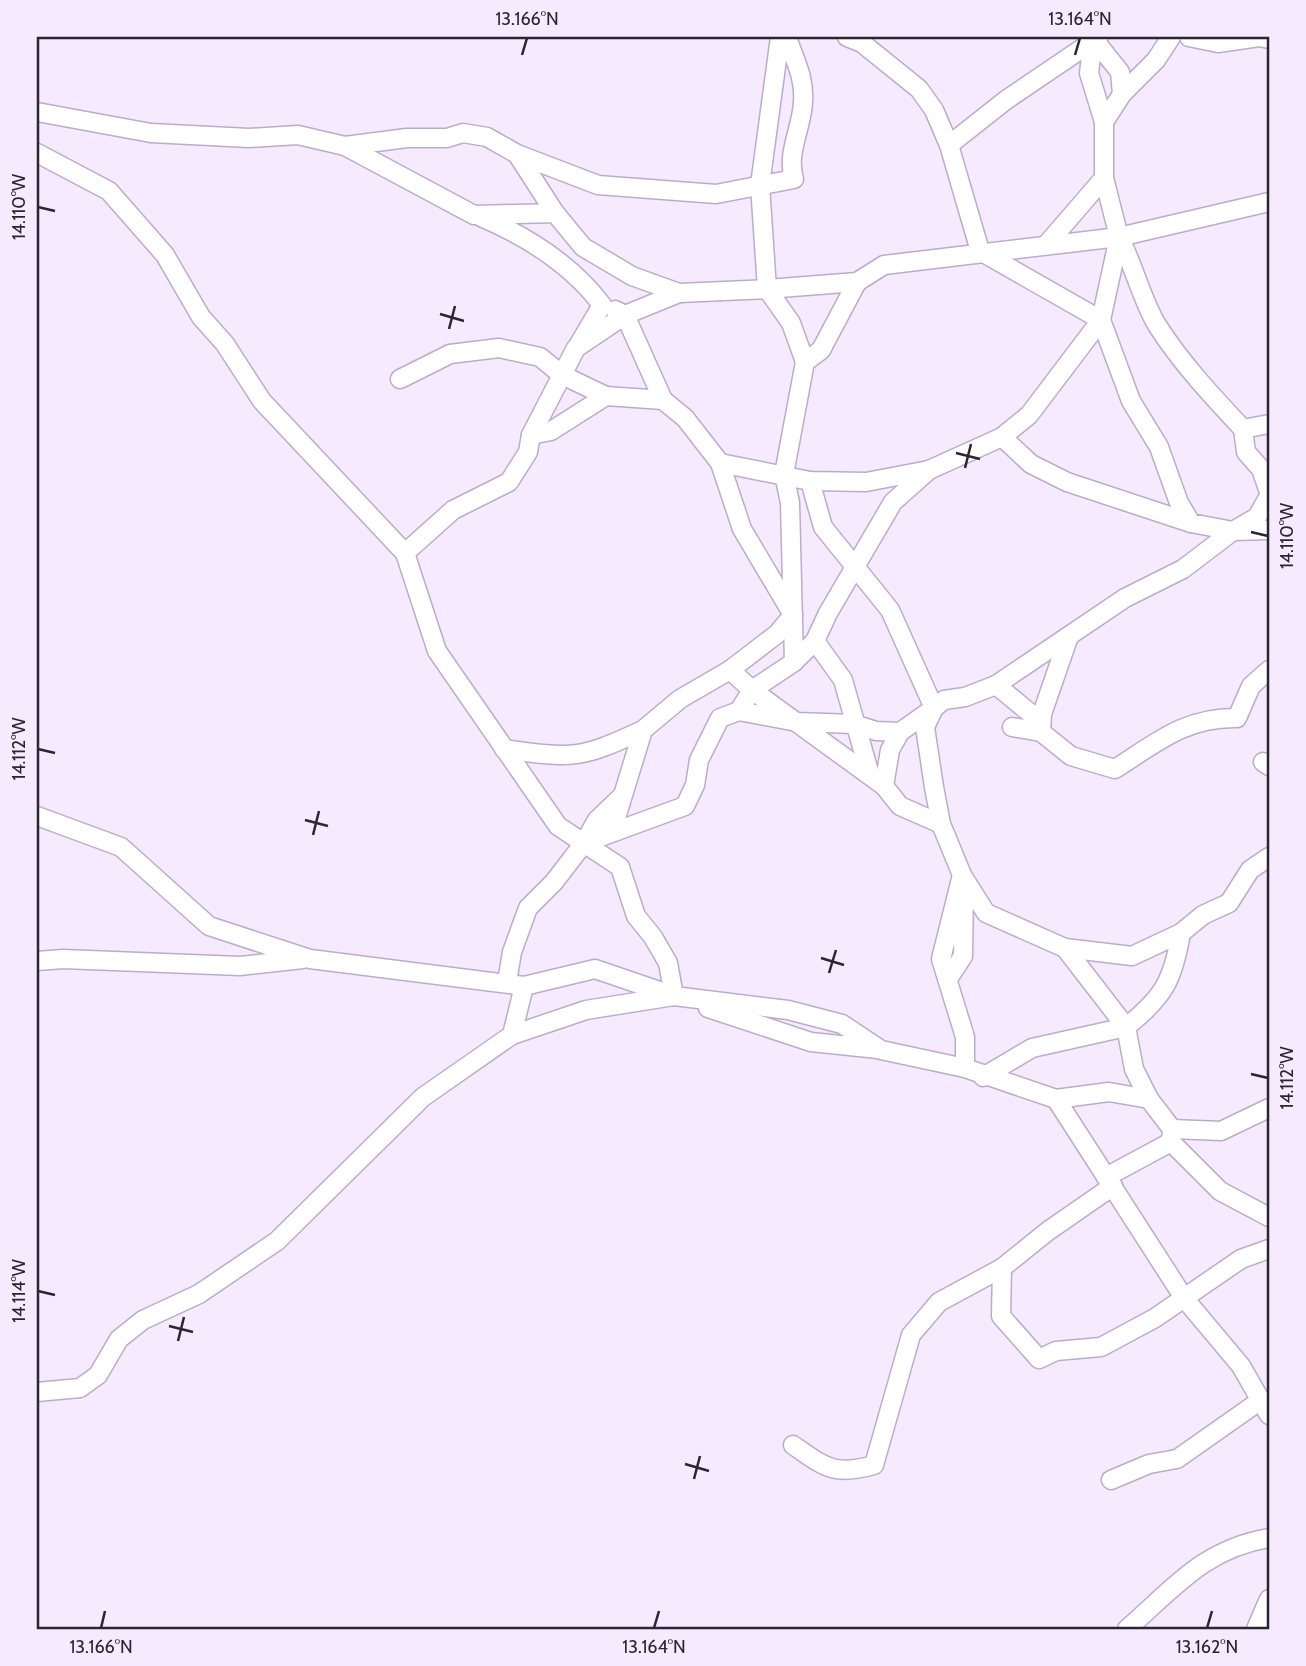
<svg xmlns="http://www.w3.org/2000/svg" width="1306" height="1666" font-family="Cabin,sans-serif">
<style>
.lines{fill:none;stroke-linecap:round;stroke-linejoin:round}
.minor-casing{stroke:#beabcb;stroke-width:21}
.minor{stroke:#fff;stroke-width:18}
.ticks{fill:none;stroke:#2c2431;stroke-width:2.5}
.neatline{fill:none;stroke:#2c2431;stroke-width:2.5}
.ticks-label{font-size:18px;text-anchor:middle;fill:#2c2431}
</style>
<rect width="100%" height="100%" fill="#f6eafe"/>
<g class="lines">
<defs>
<g id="minor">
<path d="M 780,37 L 760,185 L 767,289 L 857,282 L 884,265 L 1119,237 L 1269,202"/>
<path d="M 847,37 L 862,43 L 919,89 L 934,110 L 949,145 L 980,251 L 1101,320 L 1131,401 L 1159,447 L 1179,503 L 1191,523 L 1233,531 L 1269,530"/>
<path d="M 1092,37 L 1120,72 L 1122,94"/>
<path d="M 1189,37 L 1218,43 L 1259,37 L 1269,39"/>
<path d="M 1093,41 L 1089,73 L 1104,122"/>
<path d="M 37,112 L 151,133 L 249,138 L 298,135 L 345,146 L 407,138 L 447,138 L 463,133 L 487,137 L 517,154 L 598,185 L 716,194 L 794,179 C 786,153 802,128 803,102 C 805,77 794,59 787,37"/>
<path d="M 949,145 L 1006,100 L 1099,37"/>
<path d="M 345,146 L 474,215 L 555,213 L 583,247 L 632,276 L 679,293 L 767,289 L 791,323 L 805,362"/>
<path d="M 37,153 L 109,191 L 165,255 L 201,317 L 225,344 L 262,401 L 405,553 L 437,651 L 558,826 L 620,867 L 636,916 L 653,937 L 668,963 L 674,996 L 586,1010 L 512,1035"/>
<path d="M 517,154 L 555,213"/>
<path d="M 481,217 C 528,237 571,264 602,305 L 579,344"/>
<path d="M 1119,237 C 1133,263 1143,303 1157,325 C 1181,363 1213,397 1243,429 L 1269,424"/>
<path d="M 1047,244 L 1104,178"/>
<path d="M 615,310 L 625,315 L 663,400"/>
<path d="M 400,379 L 450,354 L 499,348 L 540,357 L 562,375 L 606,396"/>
<path d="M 1243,429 L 1246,452 L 1261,469 L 1269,492"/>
<path d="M 531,435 L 551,431 L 606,396 L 663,400 L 685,418 L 720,463 L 810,481 L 866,482 L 929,470"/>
<path d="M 1002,437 L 1031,464 L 1067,482 L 1191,523"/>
<path d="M 405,553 L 453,510 L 509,482 L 528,452 L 531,435 L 576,348 L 625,315 L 679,293"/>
<path d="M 815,641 L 843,680 L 870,775"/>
<path d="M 794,662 L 790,503 L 784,474 L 805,362 L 821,350 L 857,282"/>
<path d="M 730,670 L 752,690 L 884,786 L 900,806 L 941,824"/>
<path d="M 996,685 L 1030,713 L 1041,732"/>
<path d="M 739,711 L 752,690 L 794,662 L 815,641 L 828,613 L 893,502 L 929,470 L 1002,437 L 1029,415 L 1101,320 L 1119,237 L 1104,178 L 1104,122 L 1122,94 L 1156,60 L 1171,37"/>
<path d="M 1012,727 L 1041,732 L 1071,756 L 1115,769 C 1156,743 1185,717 1237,718 L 1251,686 L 1269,670"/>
<path d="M 1041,732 L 1042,714 L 1069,636"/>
<path d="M 504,749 C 574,759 580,759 643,730"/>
<path d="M 1263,762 L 1269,766"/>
<path d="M 884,786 L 890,750 L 900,732"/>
<path d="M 37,816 L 121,847 L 209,926 L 310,959 L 524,986 L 595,969 L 674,996 L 788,1010 L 842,1024 L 881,1050 L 965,1068 L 1056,1099 L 1109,1092 L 1149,1099 L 1172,1129 L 1171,1142 L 1220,1191 L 1269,1217"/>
<path d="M 612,831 L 643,730 L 680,699 L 730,670 L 777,634 L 793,615 L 742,529 L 720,463"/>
<path d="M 584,843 L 597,820 L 621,797"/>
<path d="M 962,875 L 986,913 L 1065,948 L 1126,1027 L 1032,1048 L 983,1077"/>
<path d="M 1065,948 L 1132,956 L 1181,933 L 1203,915 L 1229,903 L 1250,870 L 1269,857"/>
<path d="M 37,961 L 63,959 L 240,966 L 303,959"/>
<path d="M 948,979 L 963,956 L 964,892"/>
<path d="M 507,982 L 512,952 L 528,908 L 554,882 L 584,843 L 685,806 L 695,785 L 699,760 L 720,718 L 739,711 L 797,722 L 854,724 L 876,731 L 900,732 L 934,708 L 890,610 L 823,527 L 810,481"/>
<path d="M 708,1008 L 811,1042 L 878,1049"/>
<path d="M 965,1068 L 965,1037 L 941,959 L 962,875 L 941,824 L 934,787 L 925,727 L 934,708 L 944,700 L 965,697 L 996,685 L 1125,598 L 1183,569 L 1233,531 L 1257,517 L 1269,496"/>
<path d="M 1056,1099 L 1184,1298 L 1241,1366 L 1269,1415"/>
<path d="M 1149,1099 L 1134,1069 L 1126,1027 C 1164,997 1173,980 1181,933"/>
<path d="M 1172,1129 L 1221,1131 L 1269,1108"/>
<path d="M 1106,1177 L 1171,1142"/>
<path d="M 1113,1186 L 1048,1231 L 1002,1268 L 1001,1316 L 1039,1359 L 1056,1351 L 1101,1347 L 1155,1318 L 1241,1259 L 1269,1249"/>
<path d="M 37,1392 L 80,1388 L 98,1375 L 119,1339 L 143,1320 L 199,1294 L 277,1241 L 423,1097 L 512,1035 L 524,986"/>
<path d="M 793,1445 C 826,1468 834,1476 874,1465 L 911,1335 L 939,1302 L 1002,1268"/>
<path d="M 1111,1480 L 1149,1464 L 1177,1459 L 1261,1400"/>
<path d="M 1127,1629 C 1175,1587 1204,1549 1269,1538"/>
<path d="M 1256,1629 L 1269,1599"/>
</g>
</defs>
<use href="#minor" class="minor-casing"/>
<use href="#minor" class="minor"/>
</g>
<path class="ticks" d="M 522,55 L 527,38M 1075,55 L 1080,38M 38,207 L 55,211M 440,314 L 464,321M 449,329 L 455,306M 956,453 L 980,459M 965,468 L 971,444M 1251,532 L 1268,536M 38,749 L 55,753M 305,820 L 328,826M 313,835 L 319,811M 821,958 L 844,965M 829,973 L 836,950M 1251,1074 L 1268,1078M 38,1291 L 55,1295M 169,1326 L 193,1332M 178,1341 L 184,1317M 685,1464 L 709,1471M 694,1479 L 700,1456M 101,1628 L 105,1611M 654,1628 L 659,1611M 1207,1628 L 1212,1611"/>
<rect width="1306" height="1666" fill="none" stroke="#f6eafe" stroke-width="77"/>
<rect x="38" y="38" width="1230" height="1590" class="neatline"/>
<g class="ticks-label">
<text x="527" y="25">13.166°N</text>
<text x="1080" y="25">13.164°N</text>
<text transform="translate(19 207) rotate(-90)" y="6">14.110°W</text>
<text transform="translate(1287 536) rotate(-90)" y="6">14.110°W</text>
<text transform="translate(19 749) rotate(-90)" y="6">14.112°W</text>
<text transform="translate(1287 1078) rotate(-90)" y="6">14.112°W</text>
<text transform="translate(19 1291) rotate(-90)" y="6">14.114°W</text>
<text x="101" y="1653">13.166°N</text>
<text x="654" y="1653">13.164°N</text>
<text x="1207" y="1653">13.162°N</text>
</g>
</svg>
